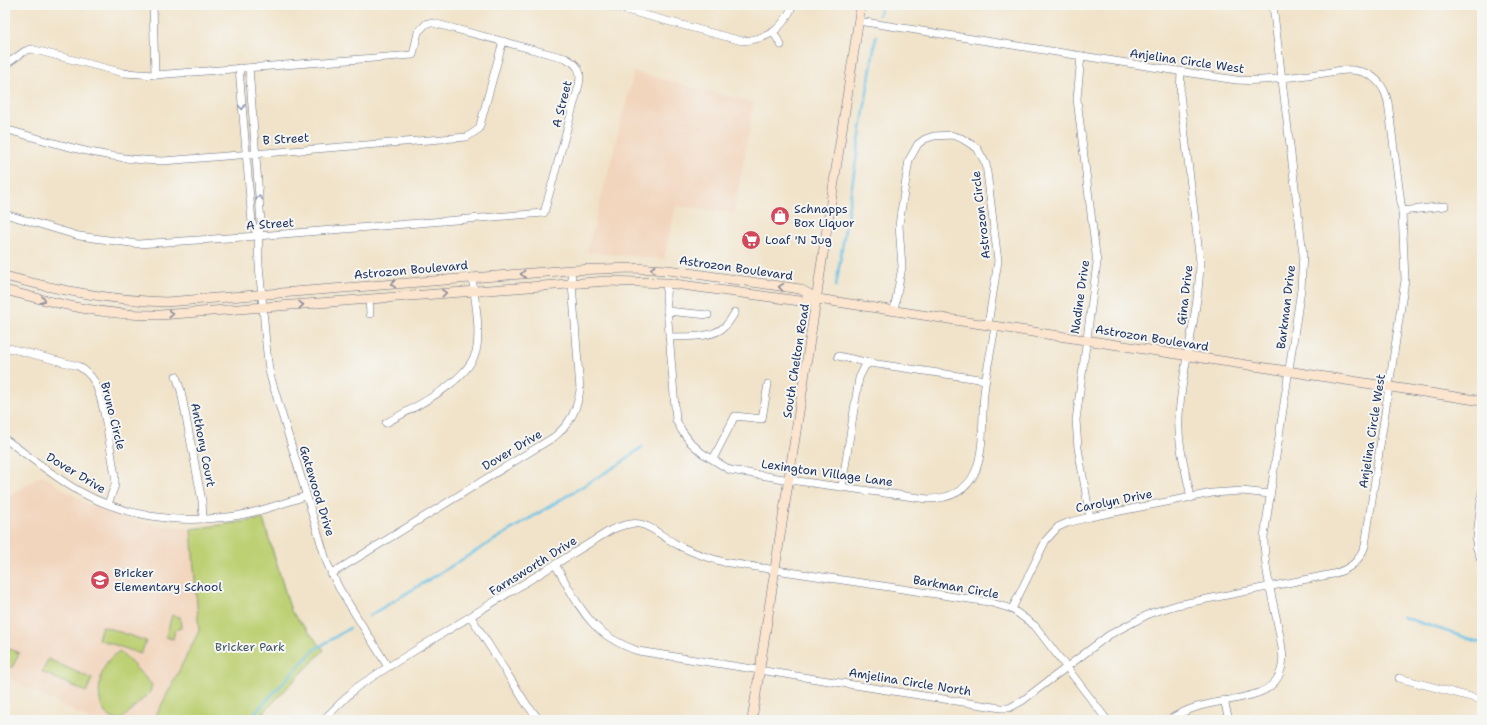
<svg xmlns="http://www.w3.org/2000/svg" width="1487" height="725" font-family="'Shantell Sans',sans-serif">
<style>
.built{fill:#f2d5bd}
.green{fill:#bdd073;stroke:#6c8068}
.lines{fill:none;stroke-linecap:round;stroke-linejoin:round}
.stream{stroke:#68c2e6;stroke-width:2.5}
.street-casing{stroke:#666e83;stroke-width:8}
.secondary-casing{stroke:#666e83;stroke-width:10}
.street{stroke:#fff;stroke-width:7}
.secondary{stroke:#fbe5cf;stroke-width:9}
.oneway{stroke:#8d97ae}
.oneway2{stroke:#8b8a96}
.labels{text-anchor:middle;stroke-width:4;stroke-linejoin:round;paint-order:stroke}
.street-label{font-size:12px;fill:#1b2f5e;stroke:#f6f6f2}
.poi-label{font-size:12px;fill:#1b2f5e;stroke:#f6f6f2;text-anchor:start}
.park-label{font-size:12px;fill:#445763;stroke:#f6f6f2}
</style>
<rect width="100%" height="100%" fill="#f6f6f2"/>
<filter id="ink" filterUnits="userSpaceOnUse"><feTurbulence type="fractalNoise" baseFrequency=".025" numOctaves="2"/><feDisplacementMap in="SourceGraphic" scale="8" xChannelSelector="R" yChannelSelector="G"/><feConvolveMatrix kernelMatrix="1 2 1 2 8 2 1 2 1" color-interpolation-filters="sRGB"/></filter>
<filter id="wash" filterUnits="userSpaceOnUse"><feTurbulence type="fractalNoise" baseFrequency=".012" numOctaves="4" result="noise"/><feDisplacementMap in="SourceGraphic" scale="16" xChannelSelector="R" yChannelSelector="G"/><feGaussianBlur stdDeviation="0.9" result="paint"/><feColorMatrix in="noise" values="0 0 0 0 0 0 0 0 0 0 0 0 0 0 0 0 0 1.4 0 .05"/><feComposite in="paint" operator="in"/></filter>
<g filter="url(#wash)">
<rect width="100%" height="100%" fill="#f1e3c9"/>
<g class="built">
<path d="M 634,72 L 754,103 L 734,213 L 676,206 L 664,259 L 587,252 Z"/>
<path d="M 42,475 L 83,502 L 120,517 L 164,526 L 191,529 L 199,631 L 154,720 L 90,720 L 5,676 L 5,499 Z"/>
</g>
<g class="green">
<path d="M 263,519 L 291,611 L 324,650 L 256,720 L 154,720 L 199,631 L 191,529 Z"/>
<path d="M 172,615 L 180,617 L 181,628 L 175,630 L 173,639 L 166,637 Z"/>
<path d="M 102,626 L 146,641 L 141,654 L 98,639 Z"/>
<path d="M 5,647 L 19,653 L 12,668 L 5,664 Z"/>
<path d="M 120,651 L 152,685 L 150,692 L 121,720 C 93,720 96,677 108,661 C 111,657 115,654 120,651 Z"/>
<path d="M 48,659 L 92,679 L 86,692 L 42,672 Z"/>
</g>
<g class="lines">
<g class="stream">
<path d="M 879,15 L 881,5"/>
<path d="M 836,286 L 876,36"/>
<path d="M 369,616 L 621,463 L 642,447"/>
<path d="M 1403,617 L 1482,643"/>
<path d="M 248,720 L 314,650 L 350,628"/>
</g>
</g>
</g>
<g filter="url(#ink)">
<g class="lines">
<defs>
<g id="street">
<path d="M 153,5 L 155,75"/>
<path d="M 607,5 L 742,41 C 769,39 782,30 793,5"/>
<path d="M 773,32 L 781,45"/>
<path d="M 1081,56 L 1077,99 L 1097,263 L 1076,420 L 1078,448 L 1090,517"/>
<path d="M 5,65 L 25,51 L 31,49 L 124,73 L 155,75 L 413,55 L 418,32 L 427,23 L 433,23 L 565,58 C 578,64 582,71 579,85 L 544,213 L 258,236 L 138,244 L 79,236 L 5,214"/>
<path d="M 239,68 L 252,223 L 258,236"/>
<path d="M 249,68 L 261,222 C 255,250 261,280 263,308 C 265,330 266,353 270,375 L 327,563 L 339,588 L 388,667"/>
<path d="M 1181,71 L 1180,94 L 1200,262 C 1199,314 1182,365 1179,416 C 1177,443 1186,471 1191,498"/>
<path d="M 5,129 C 57,144 108,160 163,161 L 467,137 L 479,129 L 503,41"/>
<path d="M 1402,211 L 1445,206"/>
<path d="M 667,283 L 666,296 L 676,420 L 682,431 L 691,443 L 702,453 L 730,470 L 790,480 L 928,499 C 992,498 980,437 984,393 C 986,371 992,348 995,326"/>
<path d="M 369,299 L 370,314"/>
<path d="M 894,310 L 902,267 L 899,225 L 909,160 L 918,144 L 925,139 L 934,136 L 951,135 L 961,138 L 977,148 L 986,164 L 998,261 L 988,325"/>
<path d="M 667,311 L 708,315"/>
<path d="M 669,337 C 685,336 711,339 724,327 C 729,323 732,317 735,312"/>
<path d="M 5,347 L 78,366 C 85,370 90,374 94,381 C 105,402 110,450 115,475 L 115,485 L 108,504"/>
<path d="M 838,356 L 870,363"/>
<path d="M 176,376 L 181,391 L 202,501 L 203,519"/>
<path d="M 386,423 C 414,407 472,381 477,347 C 480,325 475,300 472,277"/>
<path d="M 5,439 C 29,456 52,475 77,490 C 122,516 176,524 227,517 C 254,514 280,504 306,496"/>
<path d="M 713,459 L 735,416 L 762,419 L 768,384"/>
<path d="M 842,486 L 859,378 L 865,366 L 870,363 L 986,380"/>
<path d="M 1482,492 L 1476,546 L 1482,562"/>
<path d="M 556,566 C 581,608 589,634 638,651 L 1001,708 L 1009,708 L 1022,701 L 1109,635 L 1151,613 L 1177,605 L 1333,574 C 1350,569 1359,562 1365,546 L 1405,280 L 1402,211 L 1388,102 C 1384,85 1375,74 1358,71 C 1348,68 1335,71 1325,73 C 1296,76 1266,82 1236,80 L 858,21"/>
<path d="M 331,574 L 554,437 C 570,424 577,410 580,390 L 571,270"/>
<path d="M 1012,609 L 1046,540 L 1058,527 L 1067,523 L 1090,517 L 1212,493 L 1242,491 L 1270,494"/>
<path d="M 471,617 L 527,705 L 540,720"/>
<path d="M 1399,678 L 1482,700"/>
<path d="M 1224,700 L 1229,720"/>
<path d="M 323,720 L 357,687 L 388,667 L 611,530 C 645,515 649,529 676,544 C 691,553 707,557 723,562 L 989,602 L 1012,609 L 1035,626 L 1107,720"/>
<path d="M 1169,720 C 1199,700 1226,704 1258,693 C 1269,689 1278,681 1281,670 C 1285,658 1281,643 1279,631 C 1273,600 1264,569 1264,537 L 1301,289 L 1303,254 L 1273,5"/>
</g>
<g id="secondary">
<path d="M 5,276 C 60,291 109,300 166,302 L 571,270 L 633,268 L 668,270 L 800,289 L 818,299"/>
<path d="M 5,290 C 58,304 105,316 160,315 L 607,281 L 667,283 L 800,301 L 818,299 L 831,301 L 1482,401"/>
<path d="M 752,720 L 861,5"/>
</g>
</defs>
<use href="#street" class="street-casing"/>
<use href="#secondary" class="secondary-casing"/>
<use href="#street" class="street"/>
<use href="#secondary" class="secondary"/>
</g>
<defs><path id="oneway-chevron" d="M-2-3.5L2.5 0L-2 3.5" fill="none" stroke-width="1.6" stroke-linecap="round" stroke-linejoin="round"/></defs>
<g class="oneway">
<use href="#oneway-chevron" transform="translate(242 107) rotate(85)"/>
<use href="#oneway-chevron" transform="translate(259 198) rotate(-95)"/>
</g>
<g class="oneway2">
<use href="#oneway-chevron" transform="translate(653 269) rotate(-175)"/>
<use href="#oneway-chevron" transform="translate(523 274) rotate(176)"/>
<use href="#oneway-chevron" transform="translate(393 284) rotate(175)"/>
<use href="#oneway-chevron" transform="translate(781 287) rotate(-172)"/>
<use href="#oneway-chevron" transform="translate(444 293) rotate(-5)"/>
<use href="#oneway-chevron" transform="translate(43 300) rotate(15)"/>
<use href="#oneway-chevron" transform="translate(301 305) rotate(-5)"/>
<use href="#oneway-chevron" transform="translate(171 314) rotate(-4)"/>
</g>
</g>
<defs>
<symbol id="shop-disc" viewBox="-11 -11 22 22"><circle r="9.5" fill="#d1495b" stroke="#f6f6f2"/><path d="M-5-2.5h2.3a2.7 3.5 0 0 1 5.4 0H5L5.5 6h-11ZM-1.5-2.5h3a1.5 2.3 0 0 0-3 0Z" fill="#fff"/></symbol>
<symbol id="supermarket-disc" viewBox="-11 -11 22 22"><circle r="9.5" fill="#d1495b" stroke="#f6f6f2"/><path d="M-6-5.5h2.5l.6 2H6L4.5 2H-2.5L-4.4-4H-6ZM-1.5 3.2a1.3 1.3 0 1 0 .1 0ZM3 3.2a1.3 1.3 0 1 0 .1 0Z" fill="#fff"/></symbol>
<symbol id="school-disc" viewBox="-11 -11 22 22"><circle r="9.5" fill="#d1495b" stroke="#f6f6f2"/><path d="M0-5L7-2L0 1L-7-2ZM-4 1L0 2.5L4 1V4Q0 6-4 4Z" fill="#fff"/></symbol>
</defs>
<g fill-rule="evenodd">
<use href="#shop-disc" x="769" y="205" width="22" height="22"/>
<use href="#supermarket-disc" x="740" y="229" width="22" height="22"/>
<use href="#school-disc" x="89" y="569" width="22" height="22"/>
</g>
<g class="labels">
<g class="street-label">
<text transform="translate(1187 61) rotate(8)" y="4">Anjelina Circle West</text>
<text transform="translate(562 104) rotate(-76)" y="4">A Street</text>
<text transform="translate(286 139) rotate(-4)" y="4">B Street</text>
<text transform="translate(981 215) rotate(-97)" y="4">Astrozon Circle</text>
<text transform="translate(270 224) rotate(-4)" y="4">A Street</text>
<text transform="translate(736 268) rotate(8)" y="4">Astrozon Boulevard</text>
<text transform="translate(411 270) rotate(-5)" y="4">Astrozon Boulevard</text>
<text transform="translate(1185 295) rotate(-83)" y="4">Gina Drive</text>
<text transform="translate(1080 297) rotate(-82)" y="4">Nadine Drive</text>
<text transform="translate(1286 307) rotate(-83)" y="4">Barkman Drive</text>
<text transform="translate(1152 338) rotate(9)" y="4">Astrozon Boulevard</text>
<text transform="translate(796 361) rotate(-81)" y="4">South Chelton Road</text>
<text transform="translate(113 416) rotate(76)" y="4">Bruno Circle</text>
<text transform="translate(1372 431) rotate(-81)" y="4">Anjelina Circle West</text>
<text transform="translate(203 445) rotate(79)" y="4">Anthony Court</text>
<text transform="translate(512 450) rotate(-31)" y="4">Dover Drive</text>
<text transform="translate(76 473) rotate(31)" y="4">Dover Drive</text>
<text transform="translate(827 473) rotate(8)" y="4">Lexington Village Lane</text>
<text transform="translate(317 491) rotate(73)" y="4">Gatewood Drive</text>
<text transform="translate(1114 501) rotate(-11)" y="4">Carolyn Drive</text>
<text transform="translate(533 566) rotate(-32)" y="4">Farnsworth Drive</text>
<text transform="translate(956 587) rotate(10)" y="4">Barkman Circle</text>
<text transform="translate(910 682) rotate(9)" y="4">Amjelina Circle North</text>
</g>
<g class="poi-label">
<text x="794" y="213">Schnapps<tspan x="794" dy="14">Box Liquor</tspan></text>
<text x="765" y="244">Loaf 'N Jug</text>
<text x="114" y="577">Bricker<tspan x="114" dy="14">Elementary School</tspan></text>
</g>
<g class="park-label">
<text x="250" y="651">Bricker Park</text>
</g>
</g>
<rect width="1487" height="725" fill="none" stroke="#f6f6f2" stroke-width="20"/>
</svg>
